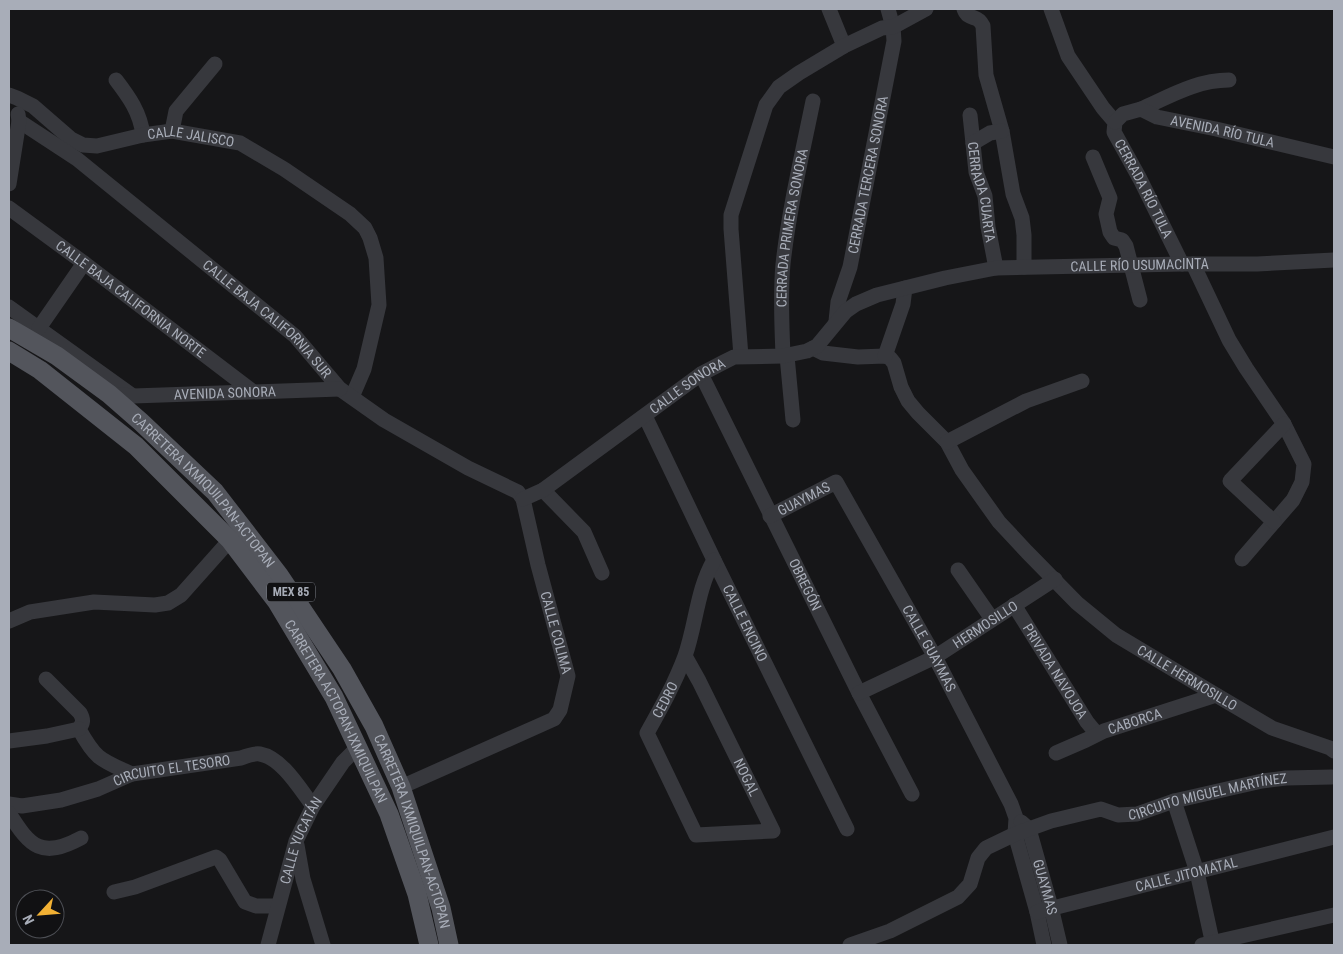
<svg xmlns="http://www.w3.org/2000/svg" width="1343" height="954" font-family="'Roboto Condensed',sans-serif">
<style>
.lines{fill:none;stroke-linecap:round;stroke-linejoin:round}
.minor{stroke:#37383d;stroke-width:15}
.major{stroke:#53555c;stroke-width:19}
.labels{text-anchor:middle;stroke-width:4.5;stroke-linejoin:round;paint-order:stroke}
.shield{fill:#111113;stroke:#7b7e86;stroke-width:1}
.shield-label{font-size:12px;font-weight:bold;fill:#a8adb8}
.street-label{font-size:14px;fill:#a8adb8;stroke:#111113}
</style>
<rect width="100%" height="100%" fill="#161618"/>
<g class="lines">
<g class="minor">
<path d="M 829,9 L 844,46"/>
<path d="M 964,9 C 969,22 977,13 983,26 L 986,75 L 1002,131 L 1013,194 L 1022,218 L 1024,235 L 1024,267"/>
<path id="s1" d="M 1051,9 L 1068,56 L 1103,108 L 1115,122 L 1114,132 L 1140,179 L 1182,264"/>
<path d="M 116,80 C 129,97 140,112 143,135"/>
<path id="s2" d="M 9,95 L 17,98 L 33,106 L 71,139 L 83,145 L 97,146 L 143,135 L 172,131 L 240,143 L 284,169 L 350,214 L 365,228 L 370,238 L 376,258 L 379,305 L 364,369 L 352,397"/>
<path d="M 1141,109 C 1170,96 1197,80 1229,80"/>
<path id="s3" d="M 970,115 L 976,172 L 985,196 L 988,227 L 996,268"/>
<path id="s4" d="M 19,121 L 77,159 L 295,336 L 340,389 L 384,420 L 468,468 L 518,492 L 523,499 L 538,565 L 568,676 L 560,710 L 554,719 L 401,787"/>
<path id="s5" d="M 1115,122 L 1123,114 L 1141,109 L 1157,117 L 1216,129 L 1334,157"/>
<path d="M 172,131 L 176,111 L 215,64"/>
<path d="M 973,143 L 990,133 L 1002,131"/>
<path d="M 1093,157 L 1110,198 L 1106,214 L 1110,232 L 1114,238 L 1122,240 L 1126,246 L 1140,300"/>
<path d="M 9,184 L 19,121 L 18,114"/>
<path id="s6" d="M 9,208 L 84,263 L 252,391"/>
<path d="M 1193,264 L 1229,340 L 1246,368 L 1284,424 L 1304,464 L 1302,482 L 1293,500 L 1242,559"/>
<path d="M 9,307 L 133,396"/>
<path id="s7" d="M 836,321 L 838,302 L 850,267 L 894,41 L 893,27 L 888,9"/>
<path d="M 39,328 L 84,263"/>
<path id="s8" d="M 813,348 L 823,353 L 858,357 L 885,356 L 890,358 L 894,363 L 901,387 L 908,401 L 918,413 L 947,442 L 962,470 L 999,522 L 1027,552 L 1077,603 L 1116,635 L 1216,695 L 1272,728 L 1330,748 L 1334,751"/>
<path d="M 741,356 L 731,229 L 731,215 L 766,105 L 779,87 L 799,73 L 844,46 L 882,28 L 893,27 L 926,9"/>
<path id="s9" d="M 783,356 C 782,325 780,295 783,264 C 789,209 802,155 813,101"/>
<path d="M 787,356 L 793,420"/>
<path d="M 885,356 L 903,304 L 905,288"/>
<path id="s10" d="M 701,374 L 859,693 L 912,794"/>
<path id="s11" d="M 109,394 L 133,396 L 340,389"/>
<path id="s12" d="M 645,416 L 714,560 L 847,829"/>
<path d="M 947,442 L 1026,401 L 1082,381"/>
<path d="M 543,490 L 584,532 L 602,573"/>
<path id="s13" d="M 523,499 L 543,490 L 701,374 L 724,362 L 734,357 L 783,356 L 807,351 L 817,346 L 846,311 L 856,304 L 877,295 L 945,278 L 996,268 L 1182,264 L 1257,264 L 1334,260"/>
<path id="s14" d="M 770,516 L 836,482 L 935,657 L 1011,804 L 1016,818 L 1015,834 L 1037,912 L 1044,945"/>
<path d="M 1274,522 L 1230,481 L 1284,424"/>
<path d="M 958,570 L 992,619"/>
<path id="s15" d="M 1014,605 L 1087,722 L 1097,734"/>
<path d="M 9,621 L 30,612 L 94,602 L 155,605 L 168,603 L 181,595 L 230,540"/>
<path id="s16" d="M 685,656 L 699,681 L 773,831 L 696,835 L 647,733 C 661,708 675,683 685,656 C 696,625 697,589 714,560"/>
<path d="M 46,679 L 80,713 C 84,720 83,723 79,729 C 96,760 101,760 132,774"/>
<path id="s17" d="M 859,693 L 935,657 L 1055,579"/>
<path d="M 9,741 L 47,736 L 79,729"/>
<path id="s18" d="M 1056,753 L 1086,740 L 1104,731 L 1216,695"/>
<path d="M 1174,801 L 1197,872 L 1213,945"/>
<path id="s19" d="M 9,804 L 22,806 L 61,800 L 98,789 L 132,774 L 241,758 C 246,756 254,753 260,754 C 282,758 300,789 313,806"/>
<path d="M 9,813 C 30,847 42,859 81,838"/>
<path id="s20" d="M 1021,822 L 1029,829 L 1051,907 L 1060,945"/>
<path d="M 297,845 L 303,879 L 323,945"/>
<path d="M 114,892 L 135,887 L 216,857 L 220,860 L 245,902 L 256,906 L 277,906"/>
<path id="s21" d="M 1037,912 L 1334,837"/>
<path id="s22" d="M 268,945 L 296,841 L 313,806 L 343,762 L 358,747"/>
<path id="s23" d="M 850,945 L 890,931 L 958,897 L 970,884 L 978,858 L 986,848 L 1015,834 L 1051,821 L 1101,809 L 1118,815 L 1137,814 L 1174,801 L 1262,781 L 1286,778 L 1332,777"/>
<path d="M 1202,945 L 1334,915"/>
</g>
<g class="major">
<path id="s24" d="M 9,328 L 57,356 L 109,394 L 141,422 L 215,492 L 279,575 L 342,669 L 374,726 L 401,787 L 441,908 L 449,945"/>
<path id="s25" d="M 9,351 L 40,370 L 136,446 L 230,540 L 277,602 L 334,697 L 389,814 L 417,894 L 429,945"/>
</g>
</g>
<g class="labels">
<rect class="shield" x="267" y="582.5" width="48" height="19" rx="4"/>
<g class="shield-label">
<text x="291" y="596">MEX 85</text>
</g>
<g class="street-label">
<text dy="5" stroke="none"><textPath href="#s5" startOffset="115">AVENIDA RÍO TULA</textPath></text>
<text dy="5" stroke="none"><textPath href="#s2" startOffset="200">CALLE JALISCO</textPath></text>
<text dy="5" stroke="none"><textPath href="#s7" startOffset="150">CERRADA TERCERA SONORA</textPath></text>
<text dy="5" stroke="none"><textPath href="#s1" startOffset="205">CERRADA RÍO TULA</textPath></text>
<text dy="5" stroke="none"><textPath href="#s3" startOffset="78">CERRADA CUARTA</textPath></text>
<text dy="5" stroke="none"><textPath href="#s9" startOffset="129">CERRADA PRIMERA SONORA</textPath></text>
<text dy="5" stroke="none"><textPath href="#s13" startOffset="686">CALLE RÍO USUMACINTA</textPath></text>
<text dy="5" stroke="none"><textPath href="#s6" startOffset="152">CALLE BAJA CALIFORNIA NORTE</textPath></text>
<text dy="5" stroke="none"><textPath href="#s4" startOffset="318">CALLE BAJA CALIFORNIA SUR</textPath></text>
<text dy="5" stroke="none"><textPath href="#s13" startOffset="200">CALLE SONORA</textPath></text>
<text dy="5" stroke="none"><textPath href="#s11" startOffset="116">AVENIDA SONORA</textPath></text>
<text dy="5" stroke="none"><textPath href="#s24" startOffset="255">CARRETERA IXMIQUILPAN-ACTOPAN</textPath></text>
<text dy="5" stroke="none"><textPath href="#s14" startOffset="38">GUAYMAS</textPath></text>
<text dy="5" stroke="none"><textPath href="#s10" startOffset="235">OBREGÓN</textPath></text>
<text dy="5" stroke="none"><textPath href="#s12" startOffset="230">CALLE ENCINO</textPath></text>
<text dy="5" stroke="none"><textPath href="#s17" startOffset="144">HERMOSILLO</textPath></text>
<text dy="5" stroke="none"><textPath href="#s4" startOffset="772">CALLE COLIMA</textPath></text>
<text dy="5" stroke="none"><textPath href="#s14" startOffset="265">CALLE GUAYMAS</textPath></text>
<text dy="5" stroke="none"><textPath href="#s15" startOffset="78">PRIVADA NAVOJOA</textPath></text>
<text dy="5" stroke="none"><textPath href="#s8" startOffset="524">CALLE HERMOSILLO</textPath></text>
<text dy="5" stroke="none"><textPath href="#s16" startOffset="424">CEDRO</textPath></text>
<text dy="5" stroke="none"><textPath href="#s25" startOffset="494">CARRETERA ACTOPAN-IXMIQUILPAN</textPath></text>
<text dy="5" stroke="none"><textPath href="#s18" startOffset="85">CABORCA</textPath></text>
<text dy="5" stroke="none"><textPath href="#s19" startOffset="168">CIRCUITO EL TESORO</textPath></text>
<text dy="5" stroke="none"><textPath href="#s16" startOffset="136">NOGAL</textPath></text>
<text dy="5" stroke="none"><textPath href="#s23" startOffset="408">CIRCUITO MIGUEL MARTÍNEZ</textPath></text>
<text dy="5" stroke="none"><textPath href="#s24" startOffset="660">CARRETERA IXMIQUILPAN-ACTOPAN</textPath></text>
<text dy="5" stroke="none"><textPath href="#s22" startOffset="110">CALLE YUCATÁN</textPath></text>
<text dy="5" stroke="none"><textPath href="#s21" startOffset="154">CALLE JITOMATAL</textPath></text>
<text dy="5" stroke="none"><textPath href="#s20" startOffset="71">GUAYMAS</textPath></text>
</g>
</g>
<rect width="1343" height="954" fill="none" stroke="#a8adb8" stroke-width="20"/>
<g transform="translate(40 914) rotate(244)"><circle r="24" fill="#111113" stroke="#4d4f55"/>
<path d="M0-4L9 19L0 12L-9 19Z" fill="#f2b134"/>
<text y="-8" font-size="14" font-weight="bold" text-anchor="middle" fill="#a8adb8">N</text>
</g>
</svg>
